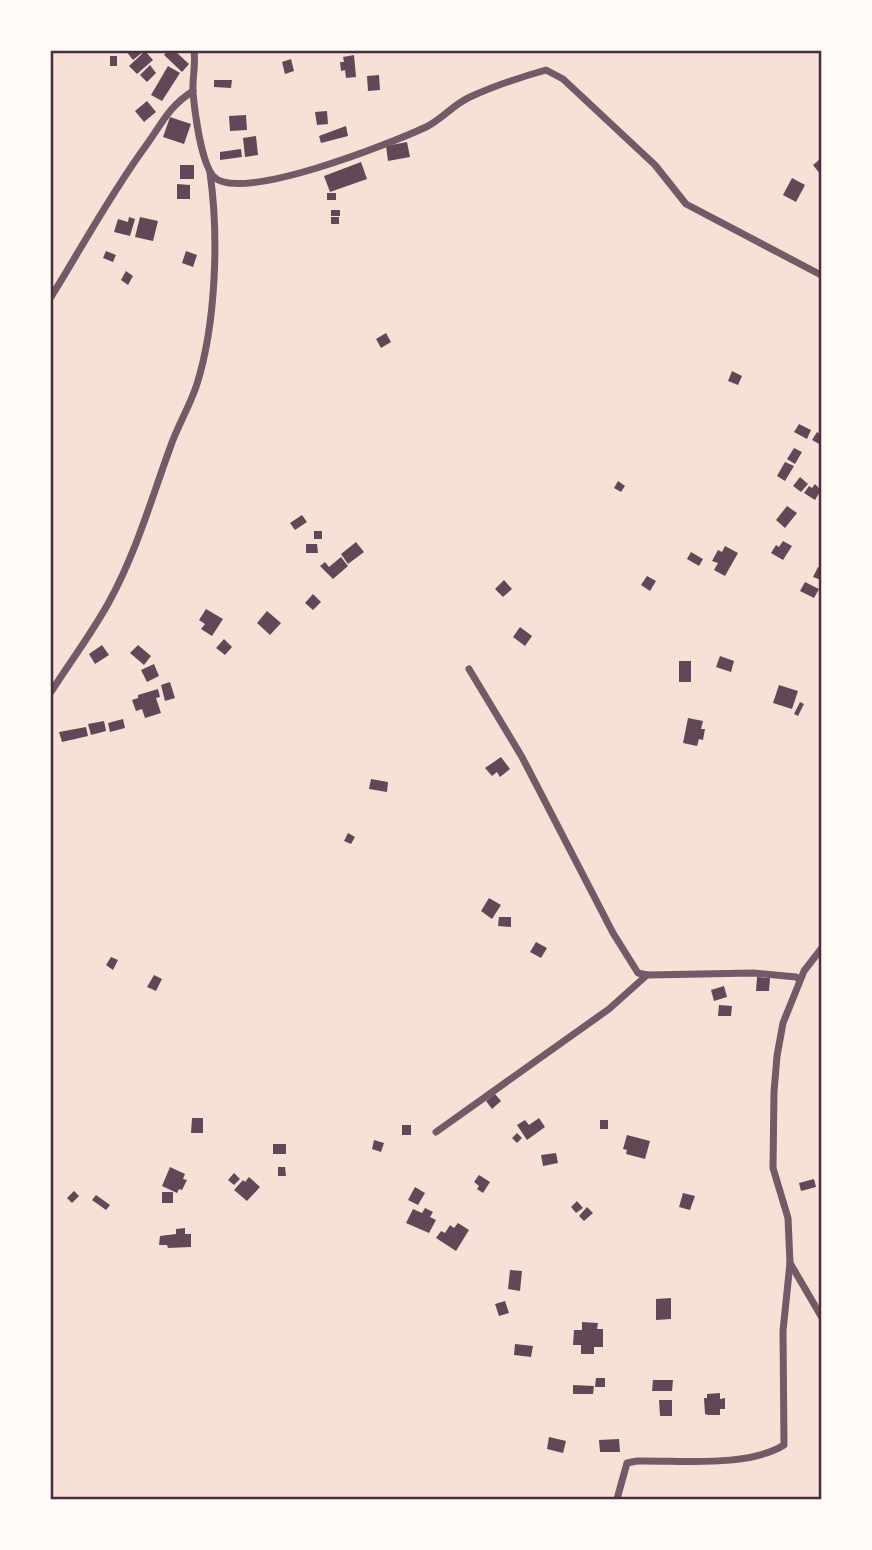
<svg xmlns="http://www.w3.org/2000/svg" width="872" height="1550" font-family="'Space Grotesk',sans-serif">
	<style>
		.building { fill: #644757 }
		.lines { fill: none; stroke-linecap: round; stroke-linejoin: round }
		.minor { stroke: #755966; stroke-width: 7 }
		.neatline { fill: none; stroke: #4a2c40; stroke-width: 2.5 }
	</style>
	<rect width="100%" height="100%" fill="#f7e1d7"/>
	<!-- building -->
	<g class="building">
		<path d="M 126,51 L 144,51 L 133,60 Z"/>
		<path d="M 145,51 L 153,60 L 137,74 L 129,66 Z"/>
		<path d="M 167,51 L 175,51 L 189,64 L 182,72 L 164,55 Z"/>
		<path d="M 354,55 L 356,77 L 346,78 L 345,70 L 341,71 L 340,62 L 344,62 L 343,57 Z"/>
		<rect x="110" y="56" width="7" height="10"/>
		<path d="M 291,59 L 294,71 L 285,74 L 282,62 Z"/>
		<path d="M 150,65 L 156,73 L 147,82 L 140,75 Z"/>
		<path d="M 168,66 L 180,73 L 162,101 L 151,95 Z"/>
		<path d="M 379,75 L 380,90 L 368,91 L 367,76 Z"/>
		<path d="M 214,80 L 232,80 L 231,88 L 214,87 Z"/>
		<path d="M 147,101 L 156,112 L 144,122 L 135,111 Z"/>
		<path d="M 327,111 L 328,124 L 317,125 L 315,112 Z"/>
		<path d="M 246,115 L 247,130 L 230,131 L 229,116 Z"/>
		<path d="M 170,117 L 191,124 L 184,144 L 163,137 Z"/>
		<path d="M 346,126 L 348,136 L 321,143 L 319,136 Z"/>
		<path d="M 256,136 L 258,155 L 245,157 L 243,138 Z"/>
		<path d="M 407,142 L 410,157 L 388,161 L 386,146 Z"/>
		<path d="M 241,149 L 242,157 L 220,160 L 220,152 Z"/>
		<path d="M 819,160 L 821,164 L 821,175 L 813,165 Z"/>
		<path d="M 361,162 L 367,179 L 330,192 L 324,176 Z"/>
		<rect x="180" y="165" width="14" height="14"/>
		<path d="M 792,178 L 805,185 L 796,202 L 783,195 Z"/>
		<path d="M 177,184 L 190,185 L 190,199 L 177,199 Z"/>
		<rect x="327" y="193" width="9" height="7"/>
		<rect x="331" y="210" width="9" height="6"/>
		<path d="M 129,217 L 135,219 L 130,236 L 114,232 L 118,219 L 128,222 Z"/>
		<path d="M 140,217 L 158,221 L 153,241 L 135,237 Z"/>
		<rect x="331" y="217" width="8" height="7"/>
		<path d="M 106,251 L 116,255 L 113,262 L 103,258 Z"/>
		<path d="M 186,251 L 197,255 L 193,267 L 182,263 Z"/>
		<path d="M 126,271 L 133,276 L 128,285 L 121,280 Z"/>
		<path d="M 386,333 L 391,342 L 381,348 L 376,339 Z"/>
		<path d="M 732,371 L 742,376 L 738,385 L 728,381 Z"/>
		<path d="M 799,424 L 811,430 L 807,439 L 794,432 Z"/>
		<path d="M 817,432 L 821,435 L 821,445 L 812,440 Z"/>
		<path d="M 794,448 L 802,452 L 795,464 L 787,459 Z"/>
		<path d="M 785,462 L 794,466 L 785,481 L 777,476 Z"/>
		<path d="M 800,477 L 808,484 L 801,492 L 793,486 Z"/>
		<path d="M 618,481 L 625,486 L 621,492 L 614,488 Z"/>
		<path d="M 815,484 L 821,490 L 815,500 L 804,493 L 809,486 L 812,488 Z"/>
		<path d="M 787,506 L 797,513 L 785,528 L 776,520 Z"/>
		<path d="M 302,515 L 307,522 L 295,530 L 290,523 Z"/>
		<rect x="314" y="531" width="8" height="8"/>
		<path d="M 783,541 L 792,546 L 783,560 L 771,553 L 776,545 L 779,547 Z"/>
		<path d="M 356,542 L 364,552 L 348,564 L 341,554 Z"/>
		<path d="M 306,544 L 317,544 L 318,553 L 306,553 Z"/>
		<path d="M 725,546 L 738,553 L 725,576 L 714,570 L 718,563 L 712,561 L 718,550 L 722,552 Z"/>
		<path d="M 691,552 L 703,559 L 699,566 L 687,559 Z"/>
		<path d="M 341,557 L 348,566 L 333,579 L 320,566 L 325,562 L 329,567 Z"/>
		<path d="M 818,567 L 821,568 L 821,580 L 813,577 Z"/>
		<path d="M 647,576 L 656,581 L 650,591 L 641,585 Z"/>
		<path d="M 504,580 L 512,589 L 503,597 L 495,589 Z"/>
		<path d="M 805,582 L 819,589 L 814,598 L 800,591 Z"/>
		<path d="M 313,594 L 321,602 L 313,610 L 305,603 Z"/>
		<path d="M 206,609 L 223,619 L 212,636 L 201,629 L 205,624 L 199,620 Z"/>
		<path d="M 267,611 L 281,623 L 270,635 L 257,623 Z"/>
		<path d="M 520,627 L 532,636 L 525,646 L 513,637 Z"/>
		<path d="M 224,639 L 232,647 L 225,655 L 216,648 Z"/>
		<path d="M 102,645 L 109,655 L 95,664 L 89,654 Z"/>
		<path d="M 138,645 L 151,656 L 144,665 L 130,653 Z"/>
		<path d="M 720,656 L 734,661 L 731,672 L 716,667 Z"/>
		<rect x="679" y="661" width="12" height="21"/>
		<path d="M 154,664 L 159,676 L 147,682 L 141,670 Z"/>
		<path d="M 170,682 L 175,698 L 165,701 L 161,685 Z"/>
		<path d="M 779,685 L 798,691 L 792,709 L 773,703 Z"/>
		<path d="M 158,689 L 160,697 L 156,698 L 161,713 L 145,718 L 142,709 L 136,711 L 132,700 L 138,698 L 138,695 Z"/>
		<path d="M 800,702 L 804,704 L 798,716 L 794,714 Z"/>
		<path d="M 688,718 L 703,721 L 701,729 L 705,729 L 703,740 L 699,739 L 697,746 L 683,743 Z"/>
		<path d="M 123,719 L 125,728 L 110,732 L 108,723 Z"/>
		<path d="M 104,721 L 106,731 L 91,735 L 88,724 Z"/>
		<path d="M 86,727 L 88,736 L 62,742 L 59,732 Z"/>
		<path d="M 501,757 L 510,769 L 500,777 L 497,772 L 492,776 L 485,768 Z"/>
		<path d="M 371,779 L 388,782 L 387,792 L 369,789 Z"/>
		<path d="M 348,833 L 355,837 L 351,844 L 344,841 Z"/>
		<path d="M 489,898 L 501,905 L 492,919 L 481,911 Z"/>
		<path d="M 499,917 L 511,917 L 511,927 L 498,926 Z"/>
		<path d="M 536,942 L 547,948 L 541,958 L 530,952 Z"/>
		<path d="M 111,957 L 118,960 L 113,970 L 106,965 Z"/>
		<path d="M 154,975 L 162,979 L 156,991 L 147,987 Z"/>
		<path d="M 757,977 L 770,978 L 769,991 L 756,991 Z"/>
		<path d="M 724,986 L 727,997 L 714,1001 L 711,990 Z"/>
		<path d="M 719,1005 L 732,1006 L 731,1016 L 718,1016 Z"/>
		<path d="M 495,1094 L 501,1101 L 492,1109 L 486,1101 Z"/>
		<path d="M 192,1118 L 203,1118 L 203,1133 L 191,1133 Z"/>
		<path d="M 539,1118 L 545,1127 L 527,1140 L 517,1125 L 525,1120 L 529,1125 Z"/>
		<rect x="600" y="1120" width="8" height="9"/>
		<rect x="402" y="1125" width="9" height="10"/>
		<path d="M 517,1133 L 522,1138 L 517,1143 L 512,1138 Z"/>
		<path d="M 627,1135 L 650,1141 L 645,1159 L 626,1154 L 627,1150 L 623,1149 Z"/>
		<path d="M 374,1140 L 384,1143 L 381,1152 L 372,1149 Z"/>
		<rect x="273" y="1144" width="13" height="10"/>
		<path d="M 556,1153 L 558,1163 L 543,1166 L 541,1155 Z"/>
		<path d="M 170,1167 L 185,1174 L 183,1179 L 187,1180 L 182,1190 L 179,1189 L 177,1193 L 162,1186 Z"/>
		<path d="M 278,1167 L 285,1167 L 286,1176 L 278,1176 Z"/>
		<path d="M 234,1173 L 240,1179 L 234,1185 L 228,1180 Z"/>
		<path d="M 479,1175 L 490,1182 L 483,1193 L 477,1189 L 479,1186 L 474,1182 Z"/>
		<path d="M 249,1177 L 260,1187 L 247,1201 L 234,1190 L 243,1180 L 245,1182 Z"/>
		<path d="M 814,1179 L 816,1187 L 801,1191 L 799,1183 Z"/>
		<path d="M 415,1187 L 425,1193 L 418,1205 L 408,1200 Z"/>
		<path d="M 74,1191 L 79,1196 L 72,1203 L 67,1198 Z"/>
		<rect x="162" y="1192" width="11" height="11"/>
		<path d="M 683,1193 L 695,1196 L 690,1210 L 679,1207 Z"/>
		<path d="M 96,1195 L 110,1205 L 106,1210 L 92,1200 Z"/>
		<path d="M 577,1201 L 583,1208 L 576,1213 L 571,1207 Z"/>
		<path d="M 587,1207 L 593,1213 L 584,1221 L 579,1216 Z"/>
		<path d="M 425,1208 L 433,1212 L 430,1217 L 436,1220 L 429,1233 L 406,1223 L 413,1209 L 422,1213 Z"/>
		<path d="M 458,1223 L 469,1230 L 456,1251 L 436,1238 L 441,1231 L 445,1233 L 450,1225 L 454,1228 Z"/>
		<path d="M 185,1228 L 185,1234 L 191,1234 L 191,1247 L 168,1248 L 167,1245 L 159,1245 L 160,1236 L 176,1234 L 176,1229 Z"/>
		<path d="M 510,1270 L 522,1271 L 520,1291 L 508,1289 Z"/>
		<path d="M 671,1298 L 671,1319 L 656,1320 L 656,1299 Z"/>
		<path d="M 505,1301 L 509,1313 L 499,1316 L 495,1304 Z"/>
		<path d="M 582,1322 L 598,1323 L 597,1329 L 603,1329 L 603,1347 L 594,1347 L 594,1354 L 581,1354 L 581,1345 L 573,1345 L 574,1330 L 582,1330 Z"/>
		<path d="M 515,1344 L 533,1346 L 531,1357 L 514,1355 Z"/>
		<path d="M 596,1378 L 605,1378 L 605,1387 L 595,1387 Z"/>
		<path d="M 653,1380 L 673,1380 L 672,1391 L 652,1391 Z"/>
		<path d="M 573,1385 L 594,1386 L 593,1394 L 573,1394 Z"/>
		<path d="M 720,1393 L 720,1399 L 725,1398 L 725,1409 L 720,1409 L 720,1415 L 708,1415 L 705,1414 L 704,1398 L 707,1398 L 707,1394 Z"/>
		<path d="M 659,1400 L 672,1400 L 672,1416 L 660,1416 Z"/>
		<path d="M 549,1437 L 566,1441 L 563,1453 L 547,1449 Z"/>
		<path d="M 619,1439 L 620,1452 L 600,1452 L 599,1440 Z"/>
	</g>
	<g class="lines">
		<!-- minor -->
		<g class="minor">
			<path d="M 194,51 C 196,65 192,79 193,93 C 195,113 201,161 213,176 C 238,205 394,142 426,127 C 442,119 454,104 470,97 C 494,86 521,77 546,70 L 563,79 L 655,165 L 686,204 L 821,275"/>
			<path d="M 51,297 C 82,247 110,195 145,147 C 162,124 168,107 193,91"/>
			<path d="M 469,669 L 522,757 L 613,933 L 638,973 L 647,975 L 754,973 L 796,977 L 800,980"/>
			<path d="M 51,692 C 70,662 92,633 109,602 C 136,553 151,500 170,448 C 177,427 190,406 197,384 C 216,323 219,236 210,173"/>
			<path d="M 436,1132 L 609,1009 L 647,975"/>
			<path d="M 790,1263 L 821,1316"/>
			<path d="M 617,1499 L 627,1463 L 637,1461 C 681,1460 747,1468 784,1445 L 783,1331 L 790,1263 L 788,1218 L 773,1168 L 774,1092 L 777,1056 L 783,1023 L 804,971 L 821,949"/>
		</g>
	</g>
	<!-- border -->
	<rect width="872" height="1550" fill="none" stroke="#fffaf5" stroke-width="105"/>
	<rect x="52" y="52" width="768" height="1446" class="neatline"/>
</svg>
